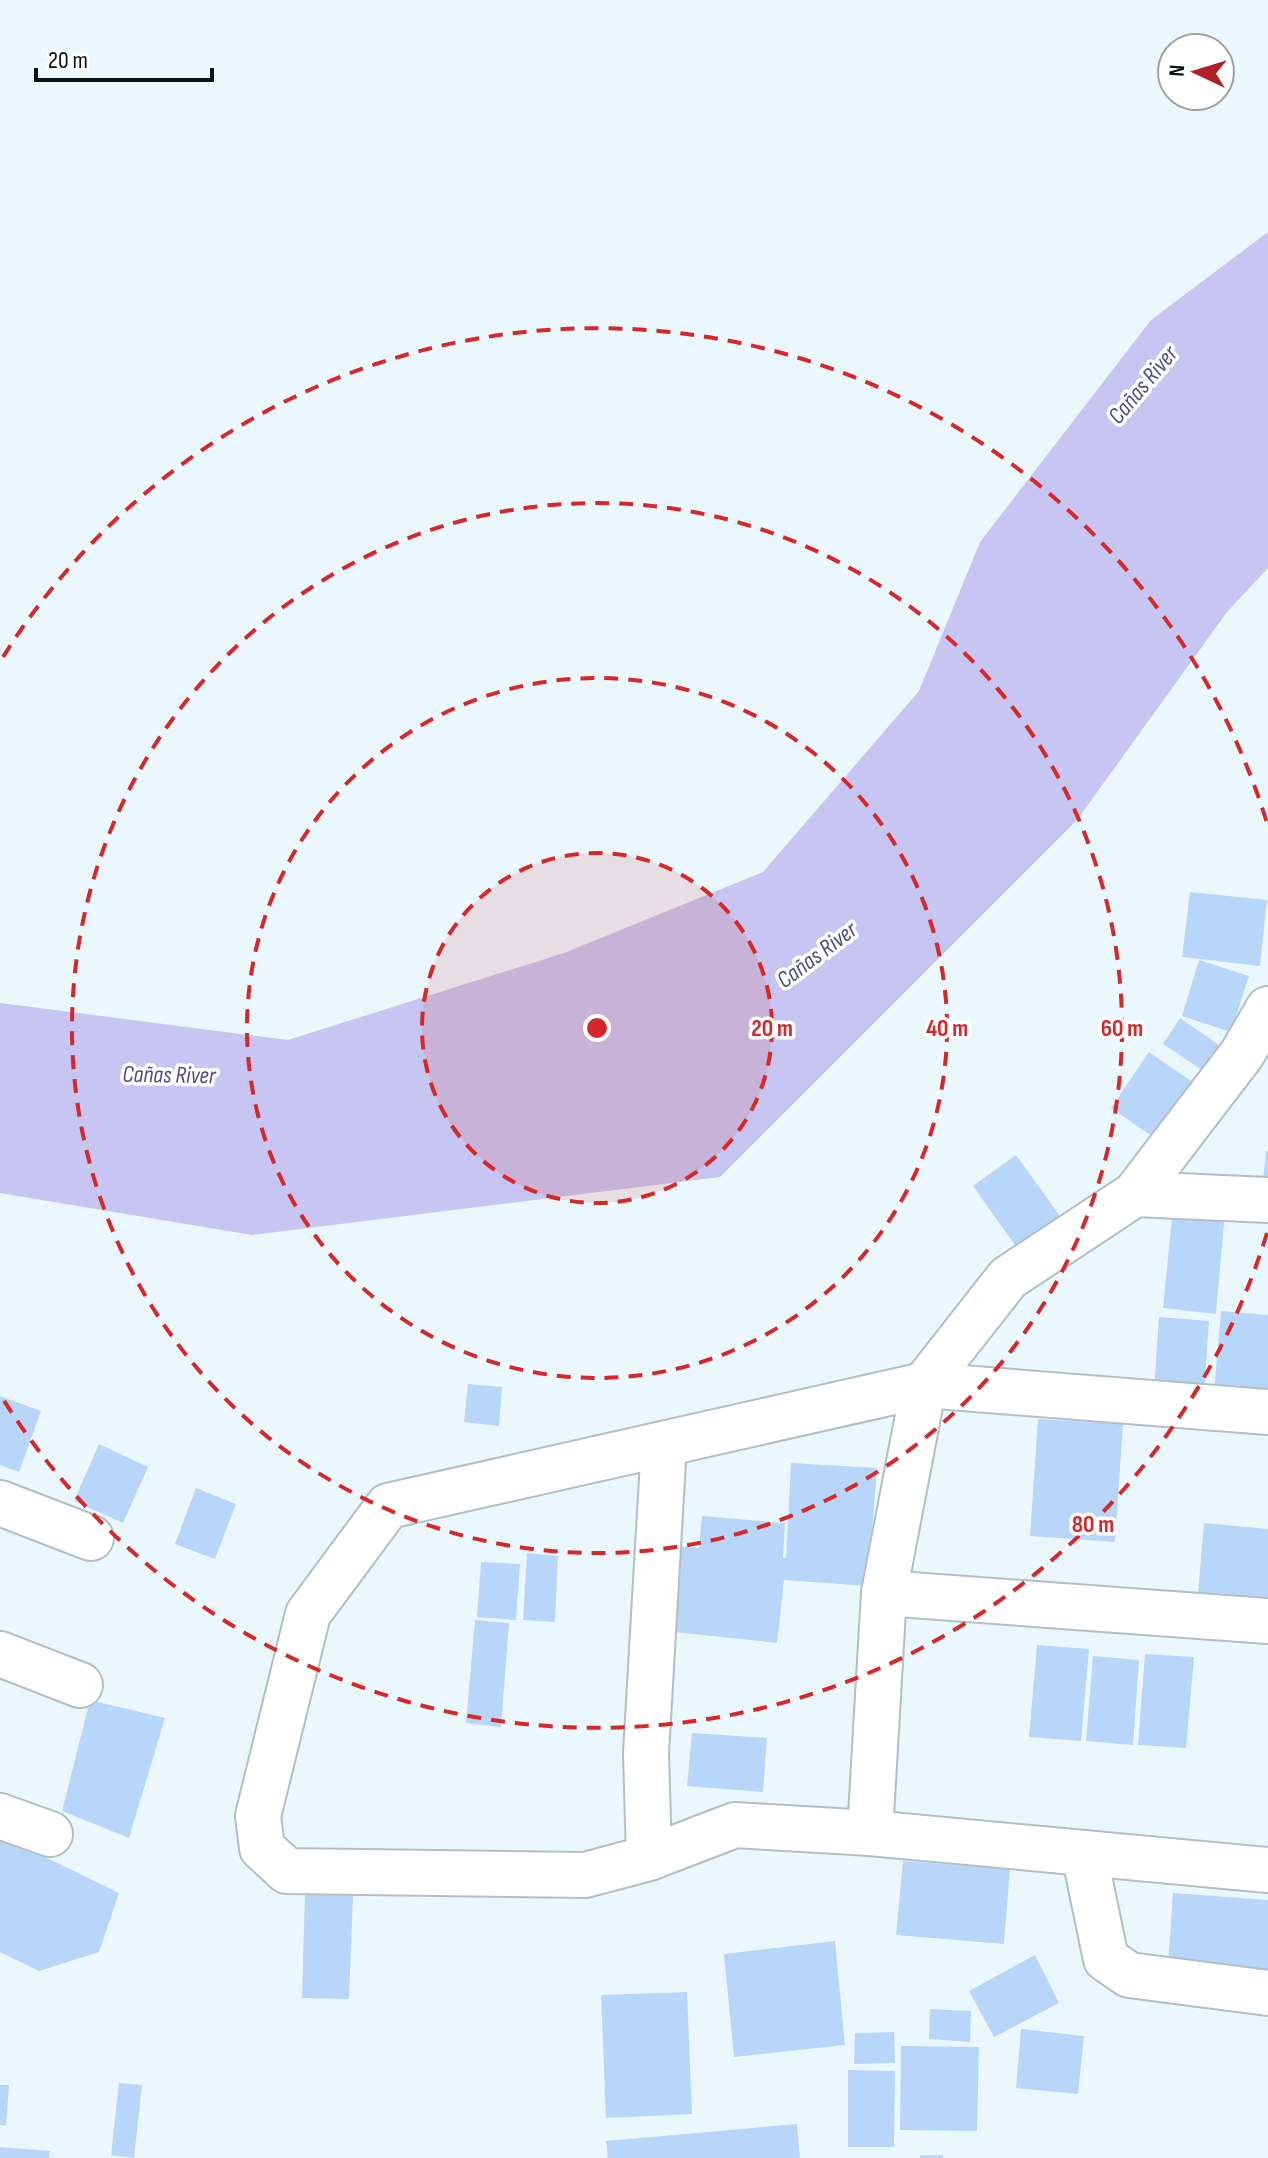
<svg xmlns="http://www.w3.org/2000/svg" width="1268" height="2158" font-family="'Sofia Sans Condensed',sans-serif">
	<style>
		.water { fill: #c7c5f1 }
		.building { fill: #b8d6fa }
		.lines { fill: none; stroke-linecap: round; stroke-linejoin: round }
		.minor-casing { stroke: #b2bfc4; stroke-width: 48 }
		.minor { stroke: #fff; stroke-width: 44 }
		.ring { fill: none; stroke: #d62828; stroke-width: 4; stroke-dasharray: 14 10 }
		.labels { text-anchor: middle; dominant-baseline: central; stroke-width: 7; stroke-linejoin: round; paint-order: stroke }
		.water-label { font-size: 24px; font-style: italic; fill: #534d85; stroke: #fff }
		.centre { fill: #d62828; stroke: #fff; stroke-width: 4 }
		.ring-label { font-size: 24px; text-anchor: middle; font-weight: bold; fill: #d62828; stroke: #fff; stroke-width: 7; stroke-linejoin: round; paint-order: stroke }
	</style>
	<rect width="100%" height="100%" fill="#eaf8fd"/>
	<!-- water -->
	<path class="water" d="M 1268,232 L 1268,568 L 1227,612 L 1077,820 L 720,1177 L 252,1235 L 0,1193 L 0,1003 L 288,1040 L 564,953 L 763,872 L 919,691 L 980,542 L 1151,320 Z"/>
	<!-- building -->
	<g class="building">
		<path d="M 1190,892 L 1267,900 L 1260,966 L 1182,957 Z"/>
		<path d="M 1199,960 L 1249,976 L 1231,1032 L 1182,1016 Z"/>
		<path d="M 1180,1018 L 1219,1045 L 1202,1070 L 1163,1044 Z"/>
		<path d="M 1149,1052 L 1194,1083 L 1156,1139 L 1111,1108 Z"/>
		<path d="M 1266,1151 L 1268,1151 L 1268,1181 L 1263,1181 Z"/>
		<path d="M 1016,1155 L 1060,1216 L 1017,1248 L 973,1186 Z"/>
		<path d="M 1173,1207 L 1225,1212 L 1216,1314 L 1163,1308 Z"/>
		<path d="M 1221,1311 L 1268,1315 L 1268,1397 L 1214,1392 Z"/>
		<path d="M 1159,1317 L 1209,1321 L 1204,1394 L 1154,1390 Z"/>
		<path d="M 468,1384 L 502,1387 L 499,1426 L 464,1422 Z"/>
		<path d="M 0,1396 L 41,1411 L 19,1472 L 0,1465 Z"/>
		<path d="M 1038,1419 L 1123,1424 L 1115,1542 L 1030,1536 Z"/>
		<path d="M 99,1444 L 148,1467 L 123,1523 L 74,1501 Z"/>
		<path d="M 791,1463 L 877,1468 L 868,1586 L 784,1580 L 777,1643 L 656,1630 L 665,1545 L 699,1548 L 702,1516 L 785,1523 L 783,1558 L 786,1558 Z"/>
		<path d="M 196,1488 L 236,1504 L 215,1559 L 175,1544 Z"/>
		<path d="M 1204,1523 L 1268,1529 L 1268,1612 L 1197,1606 Z"/>
		<path d="M 527,1553 L 558,1556 L 555,1622 L 523,1620 Z"/>
		<path d="M 481,1562 L 520,1564 L 516,1620 L 477,1617 Z"/>
		<path d="M 475,1620 L 509,1623 L 501,1727 L 466,1723 Z"/>
		<path d="M 1037,1645 L 1089,1649 L 1081,1741 L 1029,1737 Z"/>
		<path d="M 1145,1654 L 1194,1657 L 1186,1748 L 1138,1745 Z"/>
		<path d="M 1093,1656 L 1139,1660 L 1133,1745 L 1086,1741 Z"/>
		<path d="M 90,1700 L 165,1718 L 129,1838 L 62,1811 Z"/>
		<path d="M 692,1733 L 767,1738 L 763,1792 L 687,1786 Z"/>
		<path d="M 0,1835 L 119,1893 L 99,1952 L 39,1971 L 0,1952 Z"/>
		<path d="M 903,1861 L 1010,1869 L 1004,1944 L 896,1935 Z"/>
		<path d="M 1173,1893 L 1268,1900 L 1268,1987 L 1167,1980 Z"/>
		<path d="M 305,1894 L 353,1896 L 349,1999 L 302,1998 Z"/>
		<path d="M 835,1941 L 845,2045 L 734,2057 L 724,1954 Z"/>
		<path d="M 1035,1955 L 1059,2003 L 994,2037 L 969,1991 Z"/>
		<path d="M 687,1992 L 692,2114 L 606,2118 L 601,1995 Z"/>
		<path d="M 930,2009 L 971,2011 L 970,2042 L 929,2039 Z"/>
		<path d="M 1021,2029 L 1084,2036 L 1078,2094 L 1016,2088 Z"/>
		<path d="M 894,2032 L 895,2063 L 854,2064 L 855,2033 Z"/>
		<path d="M 901,2046 L 979,2047 L 977,2131 L 900,2130 Z"/>
		<path d="M 848,2070 L 895,2071 L 894,2147 L 848,2147 Z"/>
		<path d="M 119,2083 L 142,2085 L 134,2158 L 111,2155 Z"/>
		<path d="M 0,2085 L 9,2085 L 6,2126 L 0,2125 Z"/>
		<path d="M 797,2124 L 800,2158 L 608,2158 L 606,2141 Z"/>
		<path d="M 0,2147 L 50,2151 L 49,2158 L 0,2158 Z"/>
		<rect x="920" y="2155" width="23" height="3"/>
	</g>
	<g class="lines">
		<defs>
			<g id="minor">
				<path d="M 1135,1194 L 1268,1200"/>
				<path d="M 1268,1412 L 924,1385 L 388,1506 L 308,1614 L 258,1816 L 262,1848 L 287,1871 L 585,1875 L 649,1858 L 735,1825 L 870,1833 L 1268,1870"/>
				<path d="M 0,1503 L 91,1538"/>
				<path d="M 884,1593 L 1268,1621"/>
				<path d="M 0,1654 L 80,1685"/>
				<path d="M 0,1816 L 50,1834"/>
				<path d="M 870,1833 L 884,1593 L 924,1385 L 1008,1278 L 1135,1194 L 1242,1054 L 1268,1009"/>
				<path d="M 1084,1853 L 1106,1959 L 1129,1975 L 1268,1993"/>
				<path d="M 649,1858 L 646,1753 L 664,1444"/>
			</g>
		</defs>
		<!-- minor casing -->
		<use href="#minor" class="minor-casing"/>
		<!-- minor -->
		<use href="#minor" class="minor"/>
	</g>
	<!-- distance rings -->
	<circle cx="597" cy="1028" r="175" fill="#d62828" fill-opacity=".12"/>
	<g class="ring">
		<circle cx="597" cy="1028" r="175"/>
		<circle cx="597" cy="1028" r="350"/>
		<circle cx="597" cy="1028" r="525"/>
		<path d="M1267 1233A701 701 0 0 1 3 1399M3 657A701 701 0 0 1 1267 823"/>
	</g>
	<g class="labels">
		<!-- water labels -->
		<g class="water-label">
			<text transform="translate(1143 385) rotate(-50)">Cañas River</text>
			<text transform="translate(817 955) rotate(-37)">Cañas River</text>
			<text transform="translate(169 1075) rotate(1)">Cañas River</text>
		</g>
	</g>
	<circle cx="597" cy="1028" r="12" class="centre"/>
	<g class="ring-label">
		<text x="772" y="1036">20 m</text>
		<text x="947" y="1036">40 m</text>
		<text x="1122" y="1036">60 m</text>
		<text x="1093" y="1532">80 m</text>
	</g>
	<!-- north arrow -->
	<g transform="translate(1196 72) rotate(274)"><circle r="38" fill="#ffffff" stroke="#9ea0a1" stroke-width="2"/>
	<path d="M0-6L14 30L0 20L-14 30Z" fill="#b22027"/>
	<text y="-12" font-size="22" font-weight="bold" text-anchor="middle" fill="#0c1113">N</text>
	</g>
	<!-- scale -->
	<path d="M36 68v12h176v-12" fill="none" stroke="#0c1113" stroke-width="4"/>
	<text x="48" y="68" font-size="24" fill="#0c1113" stroke="#ffffff" stroke-width="6" paint-order="stroke">20 m</text>
</svg>
